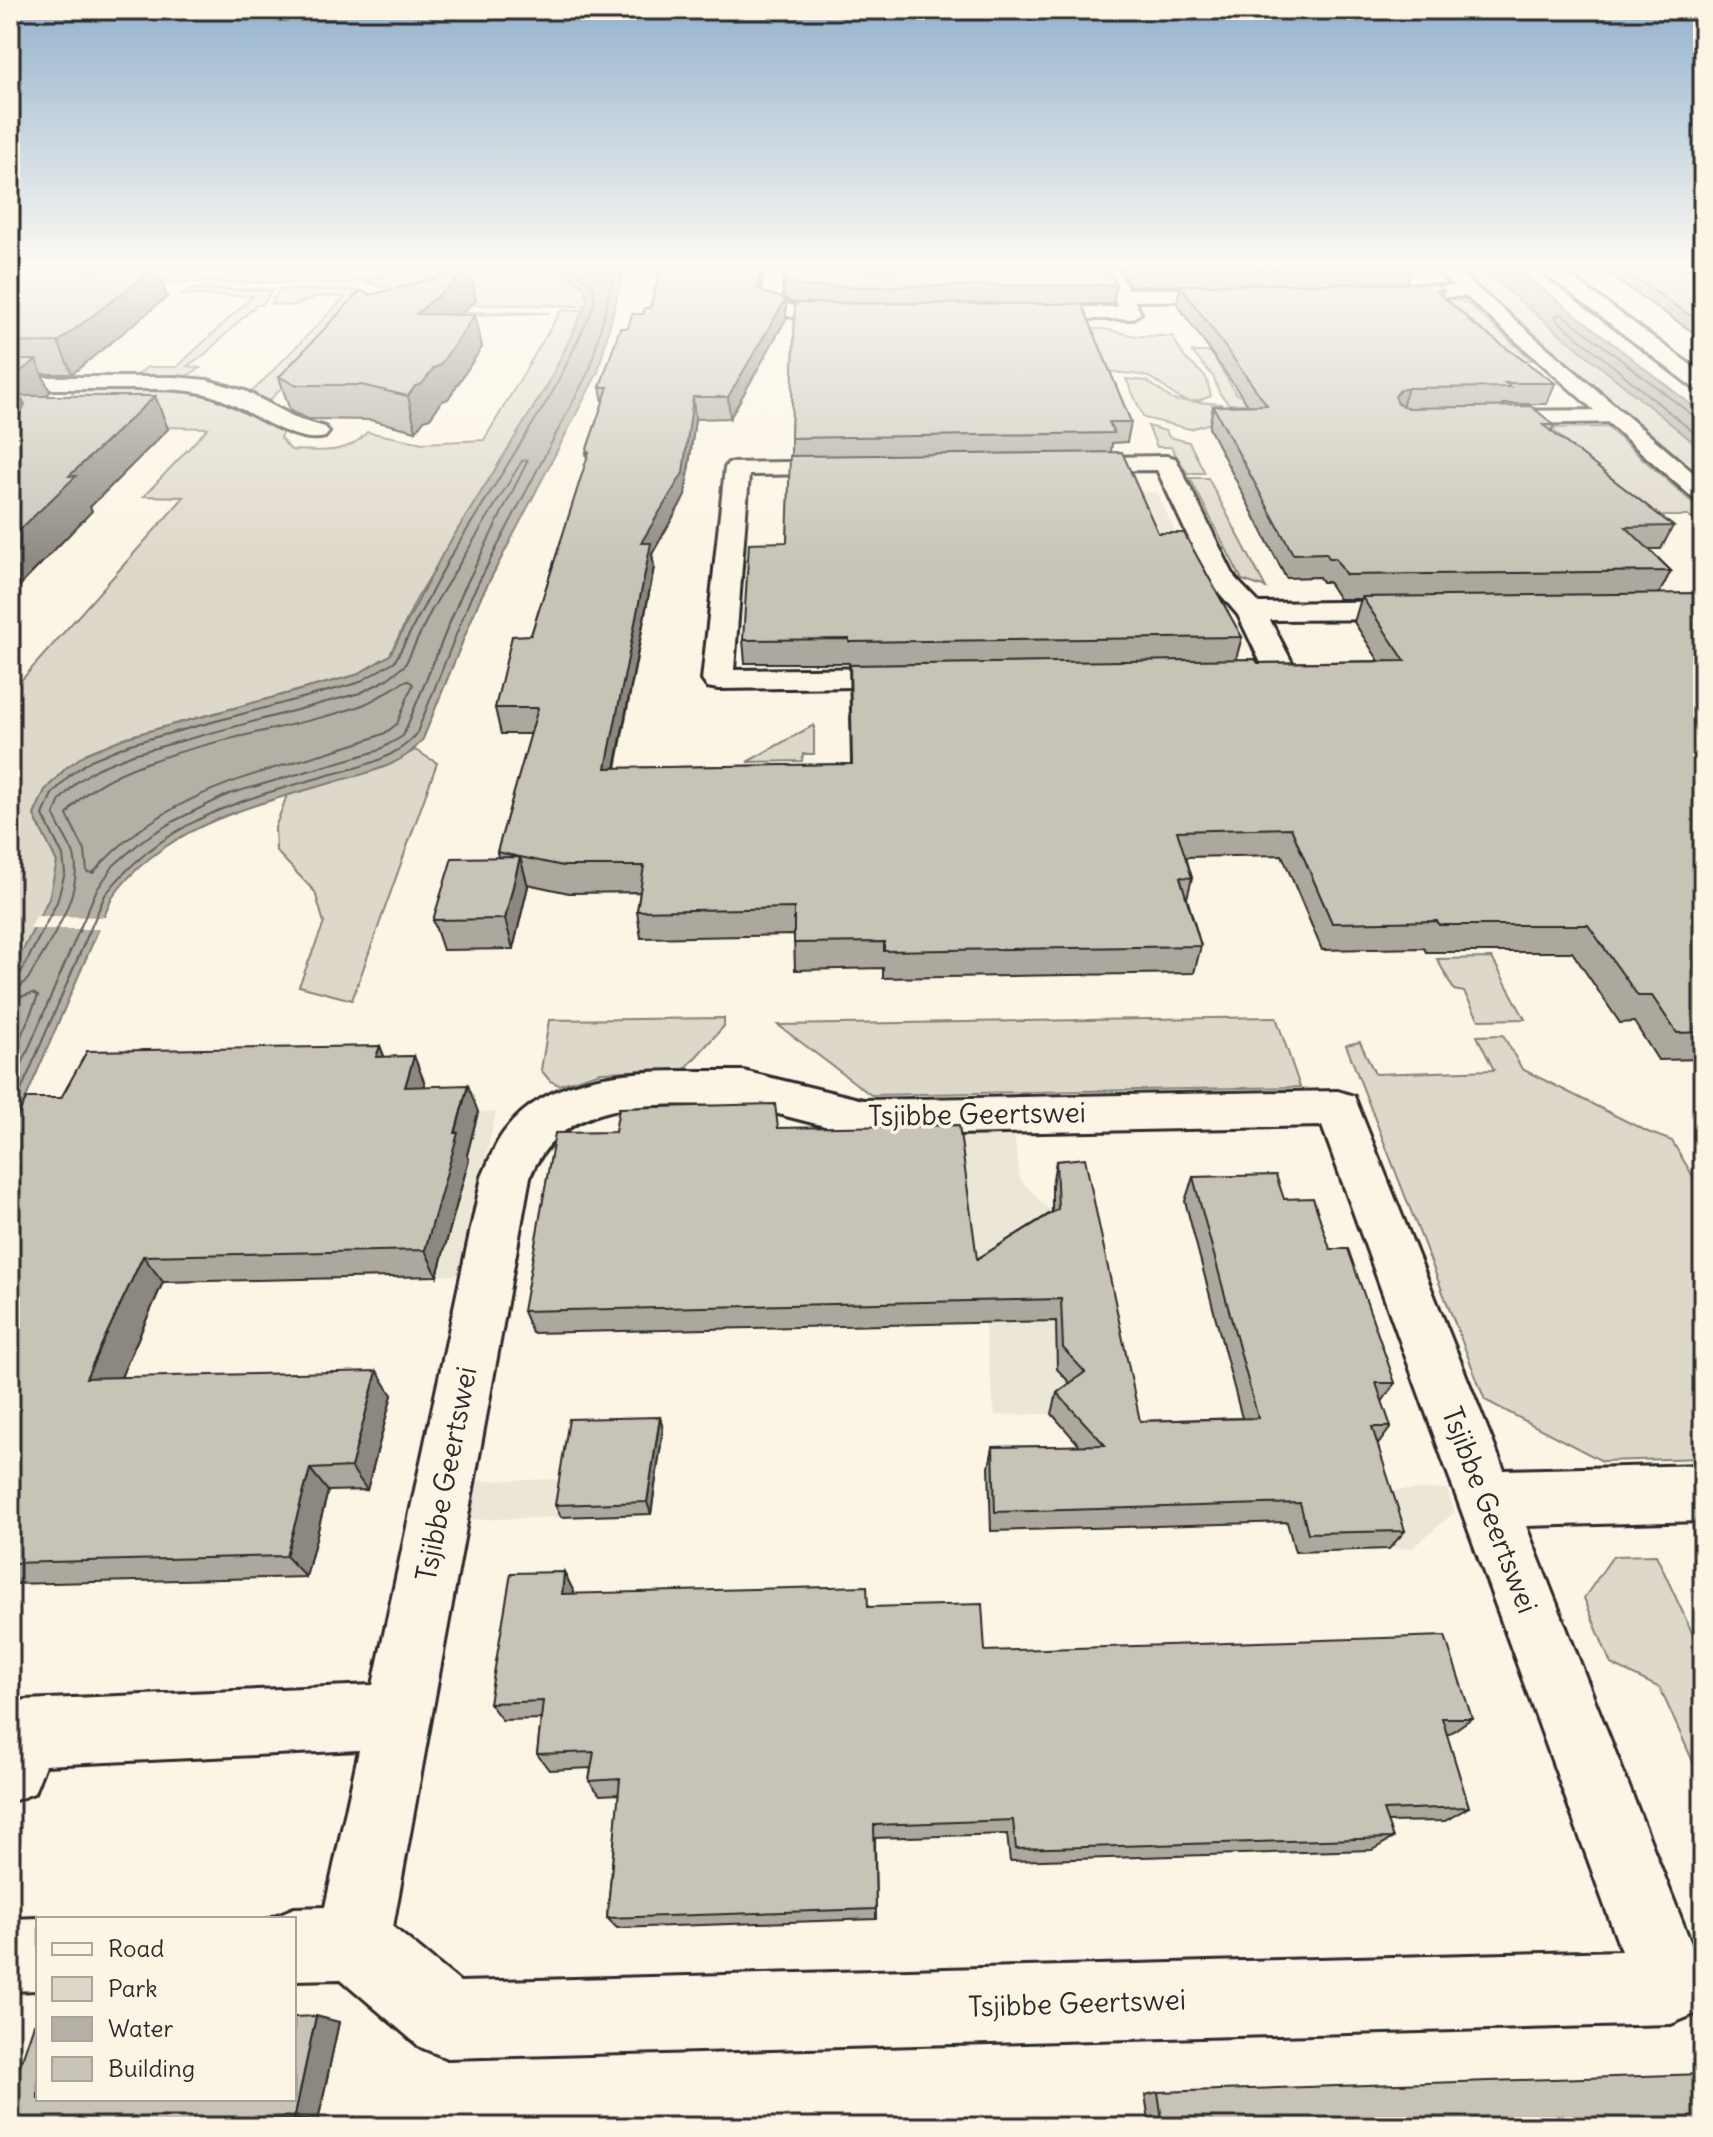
<svg xmlns="http://www.w3.org/2000/svg" width="1713" height="2137" font-family="Delius,sans-serif">
	<style>
		.built { fill: #ece6d7 }
		.green { fill: #ded8ca; stroke: #84827a; stroke-width: 2 }
		.water { fill: #b4b0a5; stroke: #7d7b74; stroke-width: 2 }
		.pier { fill: #fcf5e5 }
		.lines { fill: none; stroke-linecap: round; stroke-linejoin: round }
		.shore { stroke: #62605c; stroke-width: 2 }
		.minor-casing { stroke: #2b2b2b; stroke-width: 6 }
		.tertiary-casing { stroke: #2b2b2b; stroke-width: 6 }
		.minor { fill: #fcf5e5; fill-rule: evenodd }
		.tertiary { fill: #fcf5e5; fill-rule: evenodd }
		.wall { fill: #aca89d; stroke: #2b2b2b; stroke-width: 2; fill-rule: evenodd }
		.shaded-wall { fill: #8c8880; stroke: #2b2b2b; stroke-width: 2 }
		.building { fill: #c8c3b7; stroke: #2b2b2b; stroke-width: 2 }
		.labels { text-anchor: middle; dominant-baseline: central; stroke-width: 7; stroke-linejoin: round; paint-order: stroke }
		.near-street-label { font-size: 28px; fill: #2b2b2b; stroke: #fcf5e5 }
	</style>
	<rect width="100%" height="100%" fill="#fcf5e5"/>
	<filter id="ink" filterUnits="userSpaceOnUse"><feTurbulence type="fractalNoise" baseFrequency=".0125" numOctaves="2"/><feDisplacementMap in="SourceGraphic" scale="16" xChannelSelector="R" yChannelSelector="G"/><feConvolveMatrix kernelMatrix="1 2 1 2 8 2 1 2 1" color-interpolation-filters="sRGB"/></filter>
	<g filter="url(#ink)">
		<!-- built -->
		<g class="built">
			<path d="M 1092,492 L 1157,492 L 1186,555 Z"/>
			<path d="M 496,1112 L 460,1275 L 370,1277 L 417,1113 Z"/>
			<path d="M 1014,1132 L 1020,1179 L 1047,1208 L 1088,1207 L 1105,1472 L 1052,1414 L 995,1415 L 962,1134 Z"/>
			<path d="M 656,1477 L 652,1514 L 464,1520 L 472,1481 Z"/>
			<path d="M 1447,1489 L 1455,1512 L 1412,1548 L 1297,1552 L 1281,1493 Z"/>
		</g>
		<!-- green -->
		<g class="green">
			<path d="M 181,269 L 554,269 L 584,285 L 588,301 L 586,306 L 443,304 L 366,282 L 389,275 L 385,273 L 349,283 L 164,282 Z"/>
			<path d="M 1458,269 L 1481,269 L 1703,450 L 1703,478 Z"/>
			<path d="M 190,289 L 272,290 L 263,305 L 256,305 L 203,356 L 187,366 L 200,368 L 183,378 L 141,377 L 139,374 L 147,367 L 177,367 L 253,296 L 182,295 Z"/>
			<path d="M 279,290 L 353,290 L 437,312 L 549,313 L 348,318 L 266,404 L 249,395 L 345,297 L 318,296 L 292,306 L 271,304 Z"/>
			<path d="M 1445,297 L 1467,303 L 1532,360 L 1515,360 Z"/>
			<path d="M 564,310 L 584,310 L 548,384 L 416,600 L 390,655 L 356,675 L 127,737 L 87,754 L 66,768 L 45,790 L 34,815 C 40,830 50,845 56,860 C 65,885 22,952 10,976 L 10,687 L 18,684 L 184,497 L 144,496 L 208,428 L 10,424 L 10,396 L 68,397 L 79,388 L 169,388 L 214,395 L 284,429 L 280,438 L 291,450 C 317,451 349,455 367,432 L 423,443 L 484,440 L 560,312 Z"/>
			<path d="M 1087,329 L 1104,329 L 1136,336 L 1172,336 L 1185,358 L 1206,377 L 1211,396 C 1175,413 1167,381 1145,376 C 1132,373 1119,374 1106,370 Z"/>
			<path d="M 1192,352 L 1211,352 L 1236,394 L 1242,396 L 1247,404 L 1229,404 L 1220,394 L 1213,376 Z"/>
			<path d="M 1126,379 L 1147,381 L 1173,400 L 1221,404 L 1229,418 L 1190,429 L 1144,418 Z"/>
			<path d="M 1148,426 L 1166,431 L 1169,437 L 1189,442 L 1205,473 L 1187,473 L 1171,447 L 1157,447 Z"/>
			<path d="M 1607,427 L 1703,512 L 1703,529 L 1688,516 L 1644,516 L 1551,428 Z"/>
			<path d="M 1208,478 L 1266,588 L 1242,580 L 1190,478 Z"/>
			<path d="M 814,725 L 814,754 L 803,754 L 802,761 L 747,762 Z"/>
			<path d="M 415,750 L 437,763 L 352,1000 L 299,986 L 324,923 L 315,892 L 276,851 L 275,828 L 287,795 L 383,767 Z"/>
			<path d="M 1492,958 L 1525,1019 L 1479,1020 L 1464,992 L 1454,990 L 1437,959 Z"/>
			<path d="M 1276,1017 L 1300,1087 L 871,1095 L 778,1025 Z"/>
			<path d="M 724,1018 L 724,1026 L 685,1069 L 601,1072 L 559,1085 L 550,1081 L 541,1070 L 549,1020 Z"/>
			<path d="M 1503,1035 L 1522,1069 L 1648,1132 L 1672,1141 L 1703,1193 L 1703,1458 L 1602,1461 L 1485,1400 L 1346,1045 L 1360,1042 L 1375,1074 L 1494,1070 L 1477,1036 Z"/>
			<path d="M 1656,1555 L 1703,1656 L 1703,1784 L 1660,1688 L 1611,1664 L 1584,1598 L 1613,1556 Z"/>
		</g>
		<!-- water -->
		<g class="water">
			<path d="M 554,269 L 624,269 L 598,372 L 479,601 L 423,739 C 402,768 364,773 331,783 C 253,805 161,827 112,898 L 10,1135 L 10,976 L 49,898 L 57,862 L 34,815 L 45,790 L 66,768 L 87,753 L 127,737 L 356,675 L 390,655 L 442,555 L 548,384 L 588,301 L 584,285 Z"/>
			<path d="M 1481,269 L 1517,269 L 1703,414 L 1703,450 Z"/>
		</g>
		<!-- pier -->
		<path class="pier" d="M 36,916 L 108,917 L 103,929 L 30,929 Z"/>
		<g class="lines">
			<!-- shore -->
			<g class="shore">
				<path d="M 1703,419 L 1695,417 L 1562,314 L 1556,315 L 1557,320 L 1703,440"/>
				<path d="M 407,680 L 413,684 L 397,724 L 385,733 C 360,744 334,750 308,758 C 225,782 151,806 93,873 L 87,872 L 85,851 L 67,815 C 104,749 293,733 365,704 C 379,698 393,688 407,680 Z"/>
				<path d="M 10,978 L 21,973 L 57,902 L 65,873 L 63,856 L 43,815 L 52,794 L 71,774 L 91,760 L 130,744 L 358,683 L 395,661 L 449,559 L 555,388 L 591,313 L 595,299 L 593,287 L 573,269"/>
				<path d="M 10,988 L 21,986 L 28,979 C 46,948 85,893 74,855 C 69,841 59,829 54,815 L 60,800 L 77,782 L 96,769 L 133,754 L 360,693 L 386,680 L 405,665 L 432,609 L 522,461 L 528,460 L 462,593 L 403,736 L 377,751 L 229,794 L 174,821 L 143,840 L 114,865 L 96,891 L 10,1092"/>
				<path d="M 10,1000 L 33,993 L 38,996 L 10,1062"/>
				<path d="M 10,1116 L 105,895 C 162,822 236,801 322,777 C 356,767 391,762 416,735 L 471,597 L 590,369 L 616,269"/>
			</g>
			<defs>
				<g id="minor">
					<path d="M 758,269 L 777,269 L 782,275 L 781,302 L 804,309 L 853,309 L 863,315 C 846,333 785,316 764,309 L 761,305 L 764,276 Z"/>
					<path d="M 1099,269 L 1117,269 L 1128,289 L 1239,288 L 1248,294 L 1239,300 L 1134,301 L 1141,313 L 1131,319 L 1026,319 L 1016,313 L 1026,307 L 1118,307 Z"/>
					<path d="M 1539,269 L 1560,269 L 1703,374 L 1703,390 L 1695,389 Z"/>
					<path d="M 1470,286 L 1477,288 L 1479,292 L 1477,296 L 1384,299 L 1375,293 L 1384,287 Z"/>
					<path d="M 10,377 L 174,377 L 207,380 L 245,391 L 300,420 L 325,427 L 329,432 L 325,437 C 290,446 241,402 206,394 C 180,388 153,389 127,389 C 88,389 49,389 10,389 Z"/>
					<path d="M 1615,410 L 1623,412 L 1626,417 L 1623,422 L 1485,425 L 1477,423 L 1474,418 L 1477,413 L 1485,411 Z"/>
					<path d="M 1166,456 L 1175,458 L 1178,463 L 1235,578 L 1259,603 L 1416,601 L 1426,604 L 1431,610 L 1426,616 L 1416,619 L 1270,620 L 1297,672 L 1292,679 L 1281,681 L 718,689 L 707,687 L 702,680 L 725,468 L 728,463 ZM 1157,470 L 1209,581 L 1238,615 L 1261,663 L 734,670 L 749,475 Z"/>
					<path d="M 743,1071 L 863,1100 L 1338,1091 L 1354,1096 L 1504,1470 L 1703,1465 L 1703,1521 L 1526,1526 L 1703,1974 L 1703,1999 L 1697,2013 L 1671,2024 L 447,2058 L 420,2047 L 341,1979 L 294,1980 L 294,1919 L 268,1919 L 294,1908 L 325,1907 L 359,1750 L 45,1765 L 34,1793 L 10,1802 L 10,1706 L 25,1700 L 373,1685 L 482,1177 C 489,1162 494,1145 504,1132 C 557,1061 665,1072 743,1071 ZM 743,1105 L 863,1136 L 1322,1126 L 1621,1951 L 460,1982 L 393,1927 L 530,1177 C 565,1090 666,1106 743,1105 Z"/>
					<path d="M 38,1918 L 41,1919 L 38,1919 L 38,1990 L 10,1991 L 10,1919 Z"/>
				</g>
				<path id="tertiary" d="M 1435,269 L 1455,269 L 1703,481 L 1703,502 L 1694,499 Z"/>
			</defs>
			<!-- minor casing -->
			<use href="#minor" class="minor-casing"/>
			<!-- tertiary casing -->
			<use href="#tertiary" class="tertiary-casing"/>
			<!-- minor -->
			<use href="#minor" class="minor"/>
			<!-- tertiary -->
			<use href="#tertiary" class="tertiary"/>
		</g>
		<!-- wall -->
		<g class="wall">
			<path d="M 10,269 L 156,269 L 167,297 L 72,374 L 42,374 L 50,392 L 46,396 L 155,396 L 168,429 L 90,507 L 92,511 L 14,421 L 10,421 Z"/>
			<path d="M 661,269 L 760,269 L 760,290 L 762,292 L 784,299 L 784,273 L 781,269 L 1108,269 L 1116,285 L 1113,304 L 1082,304 L 1131,422 L 1127,442 L 1112,443 L 1111,452 L 1158,533 L 1242,637 L 1236,659 L 1258,663 L 1379,661 L 1354,622 L 1361,599 L 1339,599 L 1328,582 L 1322,582 L 1319,577 L 1286,578 L 1209,428 L 1213,406 L 1248,405 L 1177,304 L 1180,286 L 1130,286 L 1121,269 L 1411,269 L 1407,283 L 1444,291 L 1442,296 L 1472,322 L 1472,323 L 1555,383 L 1547,404 L 1503,404 L 1503,406 L 1554,425 L 1551,432 L 1673,526 L 1661,549 L 1649,549 L 1671,571 L 1659,594 L 1703,602 L 1703,1059 L 1658,1060 L 1634,1022 L 1620,1023 L 1572,952 L 1426,952 L 1424,948 L 1322,950 L 1282,855 L 1186,857 L 1192,878 L 1187,898 L 1201,946 L 1194,973 L 883,978 L 883,968 L 795,970 L 794,935 L 641,938 L 637,911 L 640,892 L 569,893 L 527,884 L 528,886 L 513,949 L 443,950 L 433,920 L 498,857 L 497,852 L 531,734 L 501,734 L 495,708 L 531,635 L 587,459 L 586,452 L 603,402 L 600,387 L 628,328 L 650,308 ZM 786,300 L 796,303 L 791,438 L 791,456 L 787,542 L 743,640 L 745,663 L 849,663 L 851,764 L 616,768 L 654,567 L 652,554 L 685,496 L 695,419 L 730,418 L 786,319 Z"/>
			<path d="M 1603,269 L 1703,269 L 1703,339 L 1602,270 Z"/>
			<path d="M 371,295 L 476,300 L 459,315 L 475,315 L 482,347 L 448,399 L 442,401 L 430,418 L 424,420 L 416,431 L 370,420 L 308,419 L 290,411 L 279,377 Z"/>
			<path d="M 380,1046 L 384,1057 L 414,1056 L 425,1084 L 424,1086 L 478,1112 L 467,1155 L 469,1159 L 437,1276 L 163,1282 L 121,1377 L 392,1395 L 367,1490 L 328,1491 L 306,1577 L 10,1584 L 10,1129 L 61,1098 Z"/>
			<path d="M 778,1128 L 977,1259 L 1052,1212 L 1052,1185 L 1056,1161 L 1140,1421 L 1242,1418 L 1185,1201 L 1193,1177 L 1284,1199 L 1330,1249 L 1395,1383 L 1382,1402 L 1391,1427 L 1377,1446 L 1405,1531 L 1389,1549 L 1295,1552 L 1287,1522 L 991,1531 L 989,1467 L 993,1447 L 1080,1446 L 1052,1414 L 1057,1393 L 1070,1383 L 1057,1369 L 1056,1321 L 532,1333 L 523,1311 Z"/>
			<path d="M 660,1417 L 663,1430 L 651,1514 L 561,1517 L 555,1505 Z"/>
			<path d="M 564,1572 L 574,1594 L 868,1607 L 985,1651 L 1472,1718 L 1449,1734 L 1446,1734 L 1469,1807 L 1445,1821 L 1387,1822 L 1393,1838 L 1372,1850 L 1010,1861 L 1007,1834 L 875,1838 L 876,1919 L 617,1928 L 607,1918 L 619,1794 L 600,1795 L 589,1781 L 591,1768 L 549,1770 L 537,1754 L 541,1719 L 502,1720 L 489,1703 Z"/>
			<path d="M 339,2022 L 318,2121 L 263,2122 L 262,2127 L 10,2127 Z"/>
			<path d="M 1158,2092 L 1703,2127 L 1150,2127 L 1145,2095 Z"/>
		</g>
		<!-- shaded-wall -->
		<g class="shaded-wall">
			<path d="M 154,269 L 156,269 L 167,297 L 72,374 L 58,342 Z"/>
			<path d="M 470,269 L 476,300 L 424,346 L 416,314 Z"/>
			<path d="M 759,269 L 760,269 L 761,277 L 759,307 L 758,287 Z"/>
			<path d="M 786,299 L 786,319 L 730,418 L 728,397 Z"/>
			<path d="M 475,315 L 482,347 L 448,399 L 442,401 L 430,418 L 424,420 L 416,431 L 408,396 L 415,386 Z"/>
			<path d="M 36,360 L 50,392 L 28,410 L 19,396 L 27,411 L 14,421 L 10,412 L 10,379 Z"/>
			<path d="M 1408,388 L 1401,409 L 1393,411 L 1395,396 L 1400,390 Z"/>
			<path d="M 155,396 L 168,429 L 90,507 L 92,511 L 10,596 L 10,539 L 69,476 Z"/>
			<path d="M 693,397 L 695,419 L 685,496 L 652,554 L 654,567 L 610,794 L 606,768 L 641,543 Z"/>
			<path d="M 520,857 L 528,886 L 513,949 L 505,919 Z"/>
			<path d="M 380,1046 L 391,1073 L 376,1057 Z"/>
			<path d="M 414,1056 L 425,1084 L 417,1114 L 405,1087 Z"/>
			<path d="M 468,1085 L 478,1112 L 467,1155 L 469,1159 L 437,1276 L 425,1250 Z"/>
			<path d="M 143,1256 L 163,1282 L 110,1402 L 86,1378 Z"/>
			<path d="M 377,1371 L 392,1395 L 367,1490 L 351,1467 Z"/>
			<path d="M 660,1417 L 663,1430 L 651,1514 L 647,1502 Z"/>
			<path d="M 310,1469 L 328,1491 L 306,1577 L 286,1556 Z"/>
			<path d="M 564,1572 L 574,1592 L 572,1614 L 562,1594 Z"/>
			<path d="M 316,2016 L 339,2022 L 318,2121 L 294,2119 Z"/>
			<path d="M 236,2120 L 263,2122 L 262,2127 L 234,2127 Z"/>
		</g>
		<!-- building -->
		<g class="building">
			<path d="M 10,269 L 154,269 L 58,342 L 10,343 Z"/>
			<path d="M 470,269 L 416,314 L 475,315 L 440,365 L 434,368 L 422,384 L 415,386 L 408,396 L 361,385 L 297,385 L 279,377 L 360,291 L 371,295 Z"/>
			<path d="M 661,269 L 759,269 L 758,287 L 762,292 L 786,299 L 728,397 L 693,397 L 683,473 L 641,543 L 651,543 L 606,768 L 852,764 L 850,665 L 1255,659 L 1258,663 L 1405,661 L 1362,597 L 1695,593 L 1703,602 L 1703,1032 L 1677,1033 L 1652,996 L 1638,996 L 1588,925 L 1439,925 L 1437,921 L 1332,923 L 1291,828 L 1177,831 L 1192,878 L 1180,877 L 1201,946 L 884,951 L 884,942 L 794,943 L 794,908 L 637,911 L 644,866 L 563,866 L 497,852 L 538,708 L 495,708 L 512,636 L 531,635 L 589,452 L 586,452 L 608,387 L 600,387 L 620,328 L 628,328 L 632,314 L 643,314 L 645,308 L 650,308 Z"/>
			<path d="M 784,269 L 1108,269 L 1116,285 L 804,287 L 783,281 Z"/>
			<path d="M 1621,269 L 1703,269 L 1703,324 Z"/>
			<path d="M 1434,283 L 1444,291 L 1436,291 L 1472,322 L 1470,322 L 1555,383 L 1505,383 L 1510,387 L 1408,388 L 1400,390 L 1395,396 L 1398,404 L 1409,408 L 1531,406 L 1554,425 L 1543,425 L 1673,526 L 1626,527 L 1671,571 L 1346,575 L 1335,558 L 1329,558 L 1326,553 L 1293,554 L 1213,406 L 1267,405 L 1180,285 Z"/>
			<path d="M 795,303 L 1082,304 L 1131,422 L 1109,422 L 1114,433 L 791,438 Z"/>
			<path d="M 10,360 L 36,360 L 10,379 Z"/>
			<path d="M 19,396 L 155,396 L 69,476 L 76,476 L 10,539 L 10,426 L 18,419 L 25,404 Z"/>
			<path d="M 1122,452 L 1158,533 L 1184,533 L 1242,637 L 849,642 L 849,639 L 743,640 L 749,543 L 787,542 L 790,456 Z"/>
			<path d="M 520,857 L 505,919 L 433,920 L 452,858 Z"/>
			<path d="M 380,1046 L 376,1057 L 414,1056 L 405,1087 L 468,1085 L 455,1133 L 458,1133 L 425,1250 L 143,1256 L 86,1378 L 377,1371 L 351,1467 L 310,1469 L 286,1556 L 10,1563 L 10,1172 L 12,1169 L 10,1170 L 10,1129 L 27,1098 L 61,1098 L 87,1051 Z"/>
			<path d="M 775,1104 L 778,1128 L 959,1125 L 977,1259 L 1058,1209 L 1056,1161 L 1085,1158 L 1140,1421 L 1258,1418 L 1193,1177 L 1276,1175 L 1284,1199 L 1313,1198 L 1330,1249 L 1348,1249 L 1395,1383 L 1376,1383 L 1391,1427 L 1372,1427 L 1405,1531 L 1308,1533 L 1300,1503 L 995,1512 L 993,1447 L 1105,1445 L 1057,1393 L 1085,1372 L 1063,1348 L 1061,1299 L 523,1311 L 555,1133 L 615,1132 L 619,1108 Z"/>
			<path d="M 660,1417 L 647,1502 L 555,1505 L 569,1419 Z"/>
			<path d="M 564,1572 L 562,1594 L 867,1586 L 868,1607 L 982,1604 L 985,1651 L 1445,1636 L 1472,1718 L 1442,1718 L 1469,1807 L 1383,1810 L 1393,1838 L 1016,1849 L 1013,1820 L 874,1825 L 876,1909 L 607,1918 L 620,1779 L 589,1781 L 594,1752 L 537,1754 L 543,1701 L 489,1703 L 511,1573 Z"/>
			<path d="M 316,2016 L 294,2119 L 236,2120 L 234,2127 L 70,2127 L 70,2125 L 10,2127 L 10,2095 L 34,2024 L 38,2024 L 38,2099 L 294,2099 L 294,2017 Z"/>
			<path d="M 1703,2074 L 1703,2127 L 1163,2127 L 1158,2092 Z"/>
		</g>
	</g>
	<!-- sky -->
	<linearGradient id="sky" x2="0" y2="1"><stop stop-color="#93b2cd"/><stop offset="0.47" stop-color="#fefaf3"/><stop offset="1" stop-color="#fefaf3" stop-opacity="0"/></linearGradient>
	<rect width="1713" height="568" fill="url(#sky)"/>
	<g class="labels">
		<!-- near-street labels -->
		<g class="near-street-label">
			<text transform="translate(977 1114) rotate(-1)">Tsjibbe Geertswei</text>
			<text transform="translate(446 1474) rotate(-79)">Tsjibbe Geertswei</text>
			<text transform="translate(1490 1510) rotate(69)">Tsjibbe Geertswei</text>
			<text transform="translate(1077 2003) rotate(-2)">Tsjibbe Geertswei</text>
		</g>
	</g>
	<!-- margin -->
	<rect width="1713" height="2137" fill="none" stroke="#fcf5e5" stroke-width="40"/>
	<rect x="20" y="20" width="1673" height="2097" fill="none" stroke="#2b2b2b" stroke-width="3" filter="url(#ink)"/>
	<!-- legend -->
	<rect x="36" y="1917" width="260" height="184" fill="#fcf5e5" stroke="#a8a49b" stroke-width="2"/>
	<rect x="52" y="1943" width="40" height="12" fill="#fcf5e5" stroke="#a8a49b" stroke-width="2"/>
	<text x="108" y="1957" font-size="24" fill="#2b2b2b">Road</text>
	<rect x="52" y="1977" width="40" height="24" fill="#ded8ca" stroke="#a8a49b" stroke-width="2"/>
	<text x="108" y="1997" font-size="24" fill="#2b2b2b">Park</text>
	<rect x="52" y="2017" width="40" height="24" fill="#b4b0a5" stroke="#a8a49b" stroke-width="2"/>
	<text x="108" y="2037" font-size="24" fill="#2b2b2b">Water</text>
	<rect x="52" y="2057" width="40" height="24" fill="#c8c3b7" stroke="#a8a49b" stroke-width="2"/>
	<text x="108" y="2077" font-size="24" fill="#2b2b2b">Building</text>
</svg>
